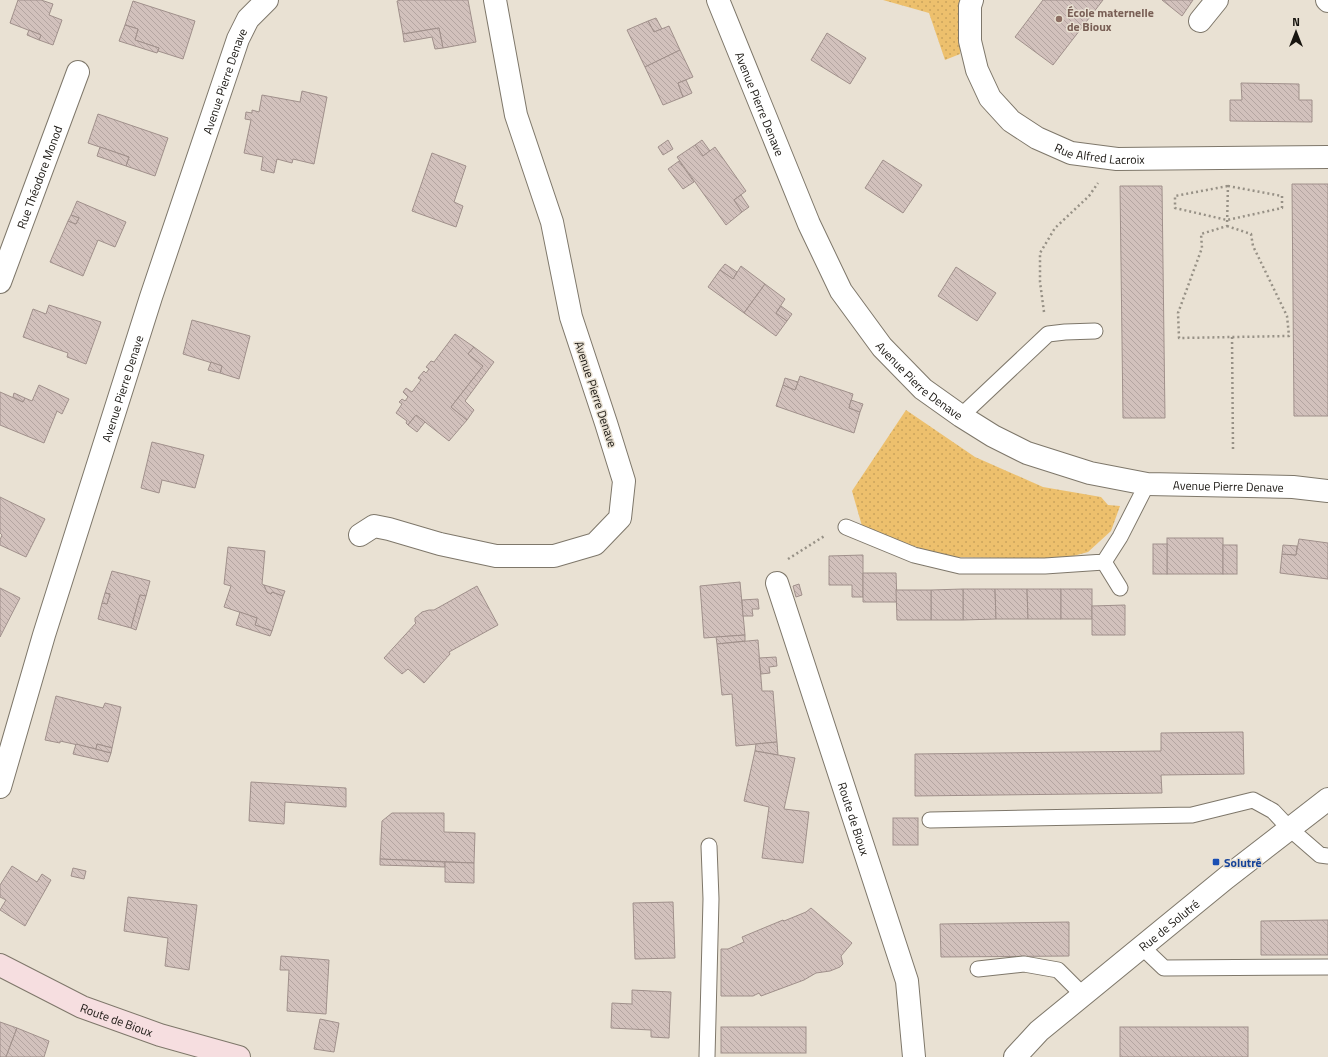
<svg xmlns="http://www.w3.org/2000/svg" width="1328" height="1057" font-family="'Titillium Web',sans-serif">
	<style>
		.park { fill: url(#park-dots) }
		.building { fill: url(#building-back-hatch); stroke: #a0908b }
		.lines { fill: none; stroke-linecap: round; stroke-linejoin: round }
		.service-casing { stroke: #7e776a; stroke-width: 17 }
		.minor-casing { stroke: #7e776a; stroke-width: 24 }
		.secondary-casing { stroke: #7e776a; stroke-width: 24 }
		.path { stroke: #979186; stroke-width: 2.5; stroke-dasharray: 2 3; stroke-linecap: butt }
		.service { stroke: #fff; stroke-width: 15 }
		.minor { stroke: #fff; stroke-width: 22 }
		.secondary { stroke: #f6dee0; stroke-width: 22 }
		.education-dot { fill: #8d6e63; stroke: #e9e1d3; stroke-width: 1.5 }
		.transit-dot { fill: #1a4fb4; stroke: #e9e1d3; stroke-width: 1.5 }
		.labels { text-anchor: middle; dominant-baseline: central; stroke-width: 3; stroke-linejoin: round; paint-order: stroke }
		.education-label { font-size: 12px; font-weight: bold; fill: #785e54; stroke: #e9e1d3; text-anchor: start }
		.street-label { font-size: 12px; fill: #181510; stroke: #e9e1d3 }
		.transit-label { font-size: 12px; font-weight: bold; fill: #164399; stroke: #e9e1d3; text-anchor: start }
	</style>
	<defs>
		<pattern id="park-dots" width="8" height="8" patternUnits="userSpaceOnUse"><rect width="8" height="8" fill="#edc06d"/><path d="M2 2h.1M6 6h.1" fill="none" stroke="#caa45d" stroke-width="1.8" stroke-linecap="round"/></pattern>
		<pattern id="building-back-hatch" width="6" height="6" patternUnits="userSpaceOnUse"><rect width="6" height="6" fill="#d2c1bc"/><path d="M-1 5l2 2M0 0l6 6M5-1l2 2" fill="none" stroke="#b4a5a1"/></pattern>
	</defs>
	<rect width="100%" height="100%" fill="#e9e1d3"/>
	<!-- park -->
	<g class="park">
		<path d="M 883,0 L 960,0 L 960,54 L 945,60 L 929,13 Z"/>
		<path d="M 906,410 L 975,457 L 1043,487 L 1101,497 L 1108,505 L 1120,506 L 1111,531 L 1088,552 L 1062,559 L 950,557 L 897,541 L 862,526 L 852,491 Z"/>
	</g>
	<!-- building -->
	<g class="building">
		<path d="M 18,0 L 41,0 L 53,4 L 49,15 L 62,20 L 53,45 L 39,40 L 41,35 L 10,23 Z"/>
		<path d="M 401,0 L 468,0 L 476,42 L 443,48 L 439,28 L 403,34 L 397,1 Z"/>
		<path d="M 1043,0 L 1103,0 L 1053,65 L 1015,37 Z"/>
		<path d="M 1162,0 L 1193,0 L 1182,16 Z"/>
		<path d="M 133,1 L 195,21 L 183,59 L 158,51 L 159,48 L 135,40 L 138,29 L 125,25 Z"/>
		<path d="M 656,18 L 662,29 L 654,32 L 648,21 Z"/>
		<path d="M 648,21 L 654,32 L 669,26 L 680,50 L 645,67 L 627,30 Z"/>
		<path d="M 125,25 L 138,29 L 135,40 L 159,48 L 157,53 L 119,41 Z"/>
		<path d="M 439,28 L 443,48 L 435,49 L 432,37 L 404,42 L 403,34 Z"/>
		<path d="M 29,30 L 41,35 L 39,40 L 27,35 Z"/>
		<path d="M 827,33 L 866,58 L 850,84 L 811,60 Z"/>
		<path d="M 680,50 L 693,77 L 678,83 L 683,97 L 663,105 L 645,67 Z"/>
		<path d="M 686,80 L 692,93 L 683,97 L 678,83 Z"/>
		<path d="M 1241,83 L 1299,84 L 1299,100 L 1312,100 L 1312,122 L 1230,121 L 1230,100 L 1242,100 Z"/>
		<path d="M 302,91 L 327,97 L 314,164 L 293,159 L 292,163 L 277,159 L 274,173 L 261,170 L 263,157 L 244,153 L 251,120 L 245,119 L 246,112 L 252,113 L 252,110 L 259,112 L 262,95 L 300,102 Z"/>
		<path d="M 98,114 L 168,138 L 155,176 L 126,166 L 129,157 L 88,143 Z"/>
		<path d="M 668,140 L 673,149 L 663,155 L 658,147 Z"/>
		<path d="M 702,140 L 710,151 L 703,156 L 695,145 Z"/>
		<path d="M 695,145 L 703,156 L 715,147 L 746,191 L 734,200 L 742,212 L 726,225 L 677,157 Z"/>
		<path d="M 100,147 L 129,157 L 126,166 L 97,156 Z"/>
		<path d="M 432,153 L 466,166 L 454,202 L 463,206 L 456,227 L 412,211 Z"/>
		<path d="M 883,160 L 922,185 L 903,213 L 865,188 Z"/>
		<path d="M 679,161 L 694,182 L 683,189 L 668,169 Z"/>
		<path d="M 1292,184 L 1328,184 L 1328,416 L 1294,416 Z"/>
		<path d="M 1120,186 L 1162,186 L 1165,418 L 1123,418 Z"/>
		<path d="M 741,195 L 749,207 L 742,212 L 734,200 Z"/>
		<path d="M 77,201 L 126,222 L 115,247 L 98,240 L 83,276 L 50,262 L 68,221 L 76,224 L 79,218 L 71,215 Z"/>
		<path d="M 71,215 L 79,218 L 76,224 L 68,221 Z"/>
		<path d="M 725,264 L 737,272 L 733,279 L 720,270 Z"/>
		<path d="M 741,266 L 765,284 L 744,313 L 708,287 L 720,270 L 733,279 Z"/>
		<path d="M 956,267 L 996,293 L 977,321 L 938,296 Z"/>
		<path d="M 765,284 L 785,299 L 776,313 L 787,321 L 776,336 L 744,313 Z"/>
		<path d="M 49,305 L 101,322 L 86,364 L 67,357 L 68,353 L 23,337 L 33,309 L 46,314 Z"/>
		<path d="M 781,306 L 792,314 L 787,321 L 776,313 Z"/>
		<path d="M 192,320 L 250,336 L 239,379 L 220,373 L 222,366 L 183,354 Z"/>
		<path d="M 455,334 L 474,347 L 468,354 L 483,366 L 451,407 L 467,420 L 449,441 L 416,415 L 408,425 L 406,423 L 407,421 L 396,413 L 402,404 L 399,402 L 402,399 L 405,401 L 408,397 L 403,392 L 406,388 L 412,392 L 421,380 L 418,378 L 424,371 L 426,373 L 429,369 L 426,367 L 431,361 L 434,362 Z"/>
		<path d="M 474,347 L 494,362 L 465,401 L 474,410 L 467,420 L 451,407 L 483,366 L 468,354 Z"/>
		<path d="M 211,362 L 222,366 L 220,373 L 208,370 Z"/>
		<path d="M 800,376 L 853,394 L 849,408 L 860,412 L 854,433 L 776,406 L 783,385 L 795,390 Z"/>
		<path d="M 785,378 L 798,382 L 795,390 L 783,385 Z"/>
		<path d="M 39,385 L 69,399 L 62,414 L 57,411 L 44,443 L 0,425 L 0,392 L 23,402 L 25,398 L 32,401 Z"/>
		<path d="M 14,393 L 25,398 L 23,402 L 13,397 Z"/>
		<path d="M 851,400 L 863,404 L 860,412 L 849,408 Z"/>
		<path d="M 416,415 L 425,422 L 417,432 L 408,425 Z"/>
		<path d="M 152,442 L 204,455 L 195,488 L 162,480 L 159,493 L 141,488 Z"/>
		<path d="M 0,497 L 45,519 L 26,557 L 0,545 L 0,540 L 2,535 L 0,533 Z"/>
		<rect x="1167" y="538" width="56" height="36"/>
		<path d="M 1299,539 L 1328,543 L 1328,579 L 1280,573 L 1282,554 L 1296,555 Z"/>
		<rect x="1153" y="544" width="14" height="30"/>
		<rect x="1223" y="545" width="14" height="29"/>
		<path d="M 1283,545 L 1297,546 L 1296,555 L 1282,554 Z"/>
		<path d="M 228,547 L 265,551 L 262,584 L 264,585 L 267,592 L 271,594 L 272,592 L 283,596 L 272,631 L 255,625 L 257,618 L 224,607 L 231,586 L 224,584 Z"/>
		<path d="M 863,555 L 863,597 L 852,597 L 852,585 L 829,585 L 829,556 Z"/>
		<path d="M 112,571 L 150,581 L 146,596 L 140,595 L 131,628 L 98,619 L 102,603 L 107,604 L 110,594 L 105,593 Z"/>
		<path d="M 863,573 L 896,573 L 897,602 L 863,602 Z"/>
		<path d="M 740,582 L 745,635 L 704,638 L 700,586 Z"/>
		<path d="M 799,584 L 802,595 L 796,597 L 793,586 Z"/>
		<path d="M 264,585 L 285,591 L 283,596 L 272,592 L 271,594 L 267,592 Z"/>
		<path d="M 477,586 L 498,625 L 449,652 L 450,654 L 424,683 L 408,669 L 402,674 L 384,658 L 416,623 L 415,622 L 415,618 L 422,612 L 429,610 L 434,610 Z"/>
		<path d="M 0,588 L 20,598 L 0,637 Z"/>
		<path d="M 963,589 L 995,589 L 996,619 L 963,620 Z"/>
		<path d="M 963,589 L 963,620 L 931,620 L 931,590 Z"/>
		<path d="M 995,589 L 1027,589 L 1028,619 L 996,619 Z"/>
		<path d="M 1027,589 L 1061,589 L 1061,619 L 1028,619 Z"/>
		<rect x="1061" y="589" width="31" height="30"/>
		<path d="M 896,590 L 931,590 L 931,620 L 897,620 Z"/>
		<path d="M 105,593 L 110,594 L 107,604 L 102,603 Z"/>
		<path d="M 140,595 L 146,596 L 136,630 L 131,628 Z"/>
		<path d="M 758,599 L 759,609 L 752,609 L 753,616 L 743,616 L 742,600 Z"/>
		<path d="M 1125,605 L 1125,635 L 1092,635 L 1092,606 Z"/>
		<path d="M 240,612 L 257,618 L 255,625 L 272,631 L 270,636 L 236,625 Z"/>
		<path d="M 745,635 L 745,641 L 717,644 L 716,637 Z"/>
		<path d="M 758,640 L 762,691 L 773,691 L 777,742 L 736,746 L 732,694 L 722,695 L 717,644 Z"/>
		<path d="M 776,657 L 777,666 L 769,667 L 770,673 L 761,674 L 759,658 Z"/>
		<path d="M 56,696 L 103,708 L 105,703 L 121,707 L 112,748 L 97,744 L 96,749 L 60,741 L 60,743 L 45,740 Z"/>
		<path d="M 1243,732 L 1244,774 L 1161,775 L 1162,793 L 915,796 L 915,754 L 1161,751 L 1161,733 Z"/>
		<path d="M 777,742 L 778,755 L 755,751 L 756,744 Z"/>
		<path d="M 76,744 L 111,753 L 108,762 L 73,754 Z"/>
		<path d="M 97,744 L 112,748 L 111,753 L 96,749 Z"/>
		<path d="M 755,751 L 795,758 L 784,809 L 809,812 L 803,863 L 762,858 L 769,807 L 744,801 Z"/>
		<path d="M 251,782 L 346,788 L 346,807 L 285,802 L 284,824 L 249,821 Z"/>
		<path d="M 392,813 L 444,813 L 444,832 L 475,833 L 474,863 L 380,859 L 382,821 Z"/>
		<rect x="893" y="818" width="25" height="27"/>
		<path d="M 380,859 L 445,862 L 445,867 L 380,865 Z"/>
		<path d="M 445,862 L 474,863 L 474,883 L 445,882 Z"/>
		<path d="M 12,866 L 37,882 L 42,874 L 51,880 L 25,926 L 0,910 L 6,900 L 0,897 L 0,885 Z"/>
		<path d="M 73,868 L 86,871 L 84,879 L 71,876 Z"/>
		<path d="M 128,897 L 197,905 L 189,970 L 165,966 L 168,938 L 124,931 Z"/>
		<path d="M 673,902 L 675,958 L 635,959 L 633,903 Z"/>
		<path d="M 811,908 L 852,943 L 841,956 L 843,964 L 840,967 L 830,971 L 816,973 L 804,980 L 761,996 L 759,993 L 753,996 L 721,996 L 721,949 L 728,949 L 744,942 L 742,937 L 783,920 L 784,921 L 806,912 Z"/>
		<path d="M 1328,920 L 1328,955 L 1261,955 L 1261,921 Z"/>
		<path d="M 1069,922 L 1069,956 L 941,957 L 940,924 Z"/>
		<path d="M 281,956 L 329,960 L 326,1014 L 287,1011 L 289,970 L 280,970 Z"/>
		<path d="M 632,990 L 671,992 L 669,1038 L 651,1037 L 651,1030 L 611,1028 L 612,1003 L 632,1004 Z"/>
		<path d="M 320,1019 L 339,1023 L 334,1052 L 314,1049 Z"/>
		<path d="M 0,1022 L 17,1028 L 6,1057 L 0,1057 Z"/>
		<rect x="721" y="1027" width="85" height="26"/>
		<rect x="1120" y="1027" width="128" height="30"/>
		<path d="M 17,1028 L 49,1041 L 44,1057 L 6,1057 Z"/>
	</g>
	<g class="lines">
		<defs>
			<g id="service">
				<path d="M 961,416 L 1048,334 L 1065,332 L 1095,331"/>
				<path d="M 846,527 L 914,555 L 960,566 L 1045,566 L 1104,562 L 1120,537 L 1147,484"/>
				<path d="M 1104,562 L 1120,588"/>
				<path d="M 930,820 L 1192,815 L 1253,800 L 1273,811 L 1290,829 L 1320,855 L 1328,856"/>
				<path d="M 1142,947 L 1164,968 L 1328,967"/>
				<path d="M 978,969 L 1024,964 L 1058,970 L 1083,995"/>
				<path d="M 707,1057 L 711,899 L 709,846"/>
			</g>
			<g id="minor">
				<path id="s1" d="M 718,0 L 809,224 L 841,291 L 882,347 L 923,389 L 961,416 L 993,436 L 1027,453 L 1090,473 L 1147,484 L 1293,487 L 1328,491"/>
				<path id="s2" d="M 972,0 L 970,6 L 970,41 L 977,70 L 990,98 L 1011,121 L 1037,138 L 1071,153 L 1117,159 L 1328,157"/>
				<path d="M 1327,0 L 1328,1"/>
				<path d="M 1200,21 L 1217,0"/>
				<path id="s3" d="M 0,282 L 78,72"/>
				<path d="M 360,535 L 374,526 L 389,529 L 440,544 L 496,556 L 554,556 L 595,544 L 620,518 L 624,481 L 606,423 L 571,317 L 552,222 L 516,115 L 495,0"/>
				<path id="s4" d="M 777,583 L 907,981 L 914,1057"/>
				<path id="s5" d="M 0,787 L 44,635 L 151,297 L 238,39 L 248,19 L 267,0"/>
				<path id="s6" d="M 1015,1057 L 1039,1031 L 1226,878 L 1328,799"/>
			</g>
			<g id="secondary">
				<path id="s7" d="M 0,965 L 82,1007 L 160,1035 L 239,1057"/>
			</g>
		</defs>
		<!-- service casing -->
		<use href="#service" class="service-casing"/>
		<!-- minor casing -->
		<use href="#minor" class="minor-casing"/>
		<!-- secondary casing -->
		<use href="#secondary" class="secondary-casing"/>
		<!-- path -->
		<g class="path">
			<path d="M 1228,186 L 1282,196 L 1282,208 L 1227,220 L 1175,208 L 1175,196 Z"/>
			<path d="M 1227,226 L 1251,234 L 1253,246 L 1287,316 L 1289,336 L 1179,338 L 1178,313 L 1202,248 L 1201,234 L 1227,226 L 1228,184"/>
			<path d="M 1044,312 L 1040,282 L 1040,253 L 1055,228 L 1089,196 L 1098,183"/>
			<path d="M 1232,337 L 1233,449"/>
			<path d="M 788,559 L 826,535"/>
		</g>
		<!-- service -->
		<use href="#service" class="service"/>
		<!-- minor -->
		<use href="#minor" class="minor"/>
		<!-- secondary -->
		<use href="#secondary" class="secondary"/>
	</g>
	<!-- markers -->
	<circle class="education-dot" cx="1059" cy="19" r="4"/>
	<rect class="transit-dot" x="1212" y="858" width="8" height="8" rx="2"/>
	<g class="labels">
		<!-- education labels -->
		<g class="education-label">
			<text x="1067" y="12">École maternelle<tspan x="1067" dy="14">de Bioux</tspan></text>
		</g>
		<!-- street labels -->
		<g class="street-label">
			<text stroke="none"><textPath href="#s5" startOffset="741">Avenue Pierre Denave</textPath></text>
			<text stroke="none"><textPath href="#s1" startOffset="112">Avenue Pierre Denave</textPath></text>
			<text stroke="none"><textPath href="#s2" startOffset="230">Rue Alfred Lacroix</textPath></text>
			<text stroke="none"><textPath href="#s3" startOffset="112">Rue Théodore Monod</textPath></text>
			<text stroke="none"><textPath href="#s1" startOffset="436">Avenue Pierre Denave</textPath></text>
			<text stroke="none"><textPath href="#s5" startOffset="417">Avenue Pierre Denave</textPath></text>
			<text transform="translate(596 394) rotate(72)">Avenue Pierre Denave</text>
			<text stroke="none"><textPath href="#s1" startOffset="772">Avenue Pierre Denave</textPath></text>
			<text stroke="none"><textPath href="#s4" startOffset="248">Route de Bioux</textPath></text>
			<text stroke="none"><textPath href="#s6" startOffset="203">Rue de Solutré</textPath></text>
			<text stroke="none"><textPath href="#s7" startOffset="129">Route de Bioux</textPath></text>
		</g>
		<!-- transit labels -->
		<g class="transit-label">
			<text x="1224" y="862">Solutré</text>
		</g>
	</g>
	<!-- north arrow -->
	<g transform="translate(1296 32)" stroke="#e9e1d3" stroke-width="3" paint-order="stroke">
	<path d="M0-3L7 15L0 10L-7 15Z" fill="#181510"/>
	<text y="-6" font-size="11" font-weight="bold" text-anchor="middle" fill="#181510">N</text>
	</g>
</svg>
